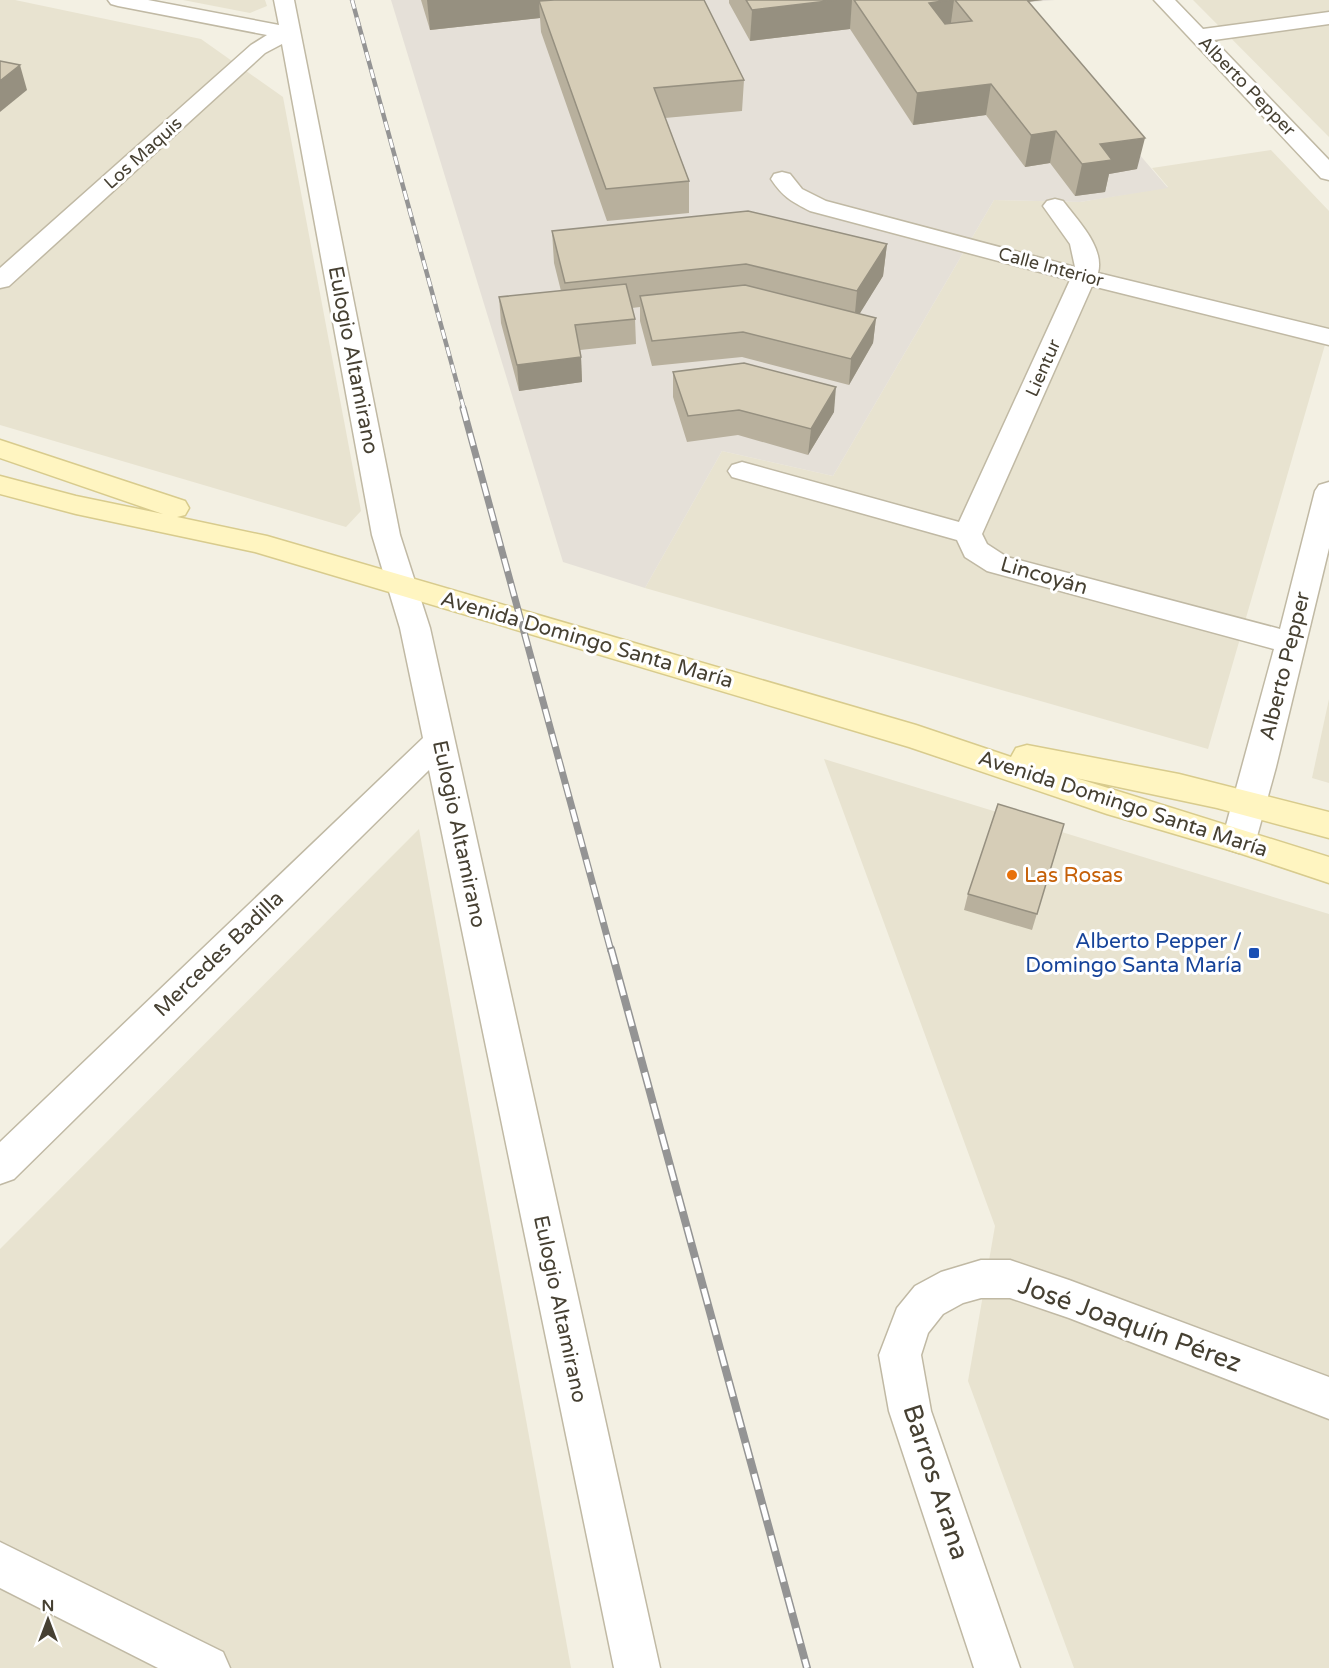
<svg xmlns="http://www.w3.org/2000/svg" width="1329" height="1668" font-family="'Varela Round',sans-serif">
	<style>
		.residential { fill: #e8e3d0 }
		.industrial { fill: #e5e0d8 }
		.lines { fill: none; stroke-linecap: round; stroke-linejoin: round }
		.minor-casing { stroke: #c0b9a4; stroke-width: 3 }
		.secondary-casing { stroke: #d8cb8d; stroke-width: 3 }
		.minor { fill: #fff; fill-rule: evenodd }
		.secondary { fill: #fff5c1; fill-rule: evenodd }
		.rail-far2-casing { stroke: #949494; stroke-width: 4.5 }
		.rail-far1-casing { stroke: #949494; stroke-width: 7 }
		.rail-casing { stroke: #949494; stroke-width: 8 }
		.rail-far2 { stroke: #fff; stroke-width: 3; stroke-dasharray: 9; stroke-linecap: butt }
		.rail-far1 { stroke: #fff; stroke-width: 4.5; stroke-dasharray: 13; stroke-linecap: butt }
		.rail { stroke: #fff; stroke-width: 5; stroke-dasharray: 16; stroke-linecap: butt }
		.wall { fill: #b8b09d }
		.shaded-wall { fill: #969080 }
		.building { fill: #d6cdb7; stroke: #969080; stroke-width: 1.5 }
		.food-dot { fill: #e8710a; stroke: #fff; stroke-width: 2 }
		.transit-dot { fill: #1a4fb4; stroke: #fff; stroke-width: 2 }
		.labels { text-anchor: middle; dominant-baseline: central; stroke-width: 6; stroke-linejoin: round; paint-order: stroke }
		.far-street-label { font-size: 18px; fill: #464032; stroke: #fff }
		.street-label { font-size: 21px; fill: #464032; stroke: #fff }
		.food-label { font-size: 21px; fill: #c56008; stroke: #fff; text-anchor: start }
		.transit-label { font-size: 21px; fill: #164399; stroke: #fff; text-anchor: end }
		.near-street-label { font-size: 26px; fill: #464032; stroke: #fff }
	</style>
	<rect width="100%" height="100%" fill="#f3f0e3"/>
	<!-- residential -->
	<g class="residential">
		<path d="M 0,0 L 15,0 L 201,39 L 283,97 L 361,511 L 346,527 L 0,425 Z"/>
		<path d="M 183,0 L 265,0 L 267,6 L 250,13 Z"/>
		<path d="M 1193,0 L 1329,0 L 1329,137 Z"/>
		<path d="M 1271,150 L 1329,211 L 1329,331 L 1208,749 L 645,588 L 722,451 L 833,476 L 994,200 L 1080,202 L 1168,187 L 1152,168 Z"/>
		<path d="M 1329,699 L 1329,783 L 1312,778 Z"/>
		<path d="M 824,759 L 1329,914 L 1329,1668 L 1074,1668 L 968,1381 L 995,1226 Z"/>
		<path d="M 419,829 L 571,1668 L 0,1668 L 0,1249 Z"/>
	</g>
	<!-- industrial -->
	<path class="industrial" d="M 391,0 L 1055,0 L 1011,4 L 1168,188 L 1080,202 L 994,200 L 833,476 L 722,451 L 645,588 L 563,562 Z"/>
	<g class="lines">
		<defs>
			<g id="minor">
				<path d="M 108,0 L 148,0 L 279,25 L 274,0 L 294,0 L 400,535 L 430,628 L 660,1668 L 614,1668 L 429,770 L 14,1179 L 0,1184 L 0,1142 L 423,738 L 400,628 L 372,535 L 282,44 L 265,53 L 9,286 L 0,288 L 0,268 L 251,45 L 267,35 L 118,6 L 111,4 Z"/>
				<path d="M 1154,0 L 1175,0 L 1203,29 L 1329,12 L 1329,24 L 1214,40 L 1329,160 L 1329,180 L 1321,178 Z"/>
				<path d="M 782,172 L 790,174 L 802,189 L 826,201 L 1075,267 L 1070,244 L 1043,206 L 1047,201 L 1055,199 L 1063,201 C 1077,220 1105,247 1098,273 L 1329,329 L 1329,345 L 1092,286 L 982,534 L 987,544 L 1007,557 L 1280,629 L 1315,491 L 1319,485 L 1329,482 L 1329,548 L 1276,767 L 1256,840 L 1251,849 L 1239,853 L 1227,849 L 1222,840 L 1274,649 L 987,571 L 965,557 L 957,540 L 732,477 L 728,471 L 732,465 L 742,462 L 959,522 L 1070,280 L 810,211 C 791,201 783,197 771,179 L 774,174 Z"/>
				<path d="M 981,1260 L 1010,1260 L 1069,1280 L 1329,1377 L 1329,1419 L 1069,1318 L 1010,1298 L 981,1298 L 963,1303 L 943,1314 L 928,1333 L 921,1355 L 931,1411 L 1020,1668 L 974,1668 L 889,1411 L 879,1355 L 897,1308 L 915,1286 L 941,1272 Z"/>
				<path d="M 0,1542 L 223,1652 L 230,1668 L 158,1668 L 0,1588 Z"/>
			</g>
			<path id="secondary" d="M 0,440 L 185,501 L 189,508 L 185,515 L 177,517 L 267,536 L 916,725 L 1011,757 L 1016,748 L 1027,745 L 1179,774 L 1329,812 L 1329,838 L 1217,808 L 1076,778 L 1329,857 L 1329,883 L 1236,852 L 1107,814 L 909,747 L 255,552 L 76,514 L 0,494 L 0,476 L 76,496 L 163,514 L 0,458 Z"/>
		</defs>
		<!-- minor casing -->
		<use href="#minor" class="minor-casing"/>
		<!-- secondary casing -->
		<use href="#secondary" class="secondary-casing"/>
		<!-- minor -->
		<use href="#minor" class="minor"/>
		<!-- secondary -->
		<use href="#secondary" class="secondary"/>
		<defs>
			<path id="rail-far2" d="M 352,0 L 464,409"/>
			<path id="rail-far1" d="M 463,408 L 611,951"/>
			<path id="rail" d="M 611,949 L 807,1668"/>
		</defs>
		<!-- rail-far2 casing -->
		<use href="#rail-far2" class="rail-far2-casing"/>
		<!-- rail-far1 casing -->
		<use href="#rail-far1" class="rail-far1-casing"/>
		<!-- rail casing -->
		<use href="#rail" class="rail-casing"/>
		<!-- rail-far2 -->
		<use href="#rail-far2" class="rail-far2"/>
		<!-- rail-far1 -->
		<use href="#rail-far1" class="rail-far1"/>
		<!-- rail -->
		<use href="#rail" class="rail"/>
	</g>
	<!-- wall -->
	<g class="wall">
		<path d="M 421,0 L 704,0 L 744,80 L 742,111 L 665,118 L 689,181 L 689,213 L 607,221 L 541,32 L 540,18 L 430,30 Z"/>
		<path d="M 729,0 L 1043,0 L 1028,2 L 1137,169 L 1109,174 L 1105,192 L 1075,196 L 1050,163 L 1025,167 L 986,115 L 913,125 L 850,29 L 750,41 L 729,3 Z"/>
		<path d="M 552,231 L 887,244 L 883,276 L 859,314 L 876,318 L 873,343 L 849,385 L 742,357 L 652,366 L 640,321 L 640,307 L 632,308 L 635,319 L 636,344 L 580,350 L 581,357 L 582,382 L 519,391 L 501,323 L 499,297 L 561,291 L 554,263 Z"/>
		<path d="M 673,372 L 834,412 L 808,455 L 738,435 L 687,442 L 673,397 Z"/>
		<path d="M 1064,824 L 1032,930 L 964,910 L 968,894 Z"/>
	</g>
	<!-- shaded-wall -->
	<g class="shaded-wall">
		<path d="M 427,0 L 694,0 L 539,1 L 540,18 L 430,30 Z"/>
		<path d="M 836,0 L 852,0 L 850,29 L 750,41 L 752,10 Z"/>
		<path d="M 949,0 L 954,0 L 950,30 L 925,33 L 929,3 Z"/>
		<path d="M 974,0 L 1043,0 L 972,8 Z"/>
		<path d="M 20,65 L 27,90 L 0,112 L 0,81 Z"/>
		<path d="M 991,84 L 986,115 L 913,125 L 917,93 Z"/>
		<path d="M 1056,131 L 1050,163 L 1025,167 L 1031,135 Z"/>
		<path d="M 1145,138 L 1137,169 L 1109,174 L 1105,192 L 1075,196 L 1082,164 L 1100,144 Z"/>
		<path d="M 887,244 L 883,276 L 854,323 L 857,291 Z"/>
		<path d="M 876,318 L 873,343 L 849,385 L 851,359 Z"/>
		<path d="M 581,357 L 582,382 L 519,391 L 517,365 Z"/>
		<path d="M 836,387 L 834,412 L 808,455 L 811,429 Z"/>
	</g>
	<!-- building -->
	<g class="building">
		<path d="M 554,0 L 704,0 L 744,80 L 654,88 L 689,181 L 606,189 L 539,1 Z"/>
		<path d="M 746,0 L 836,0 L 752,10 Z"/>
		<path d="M 854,0 L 949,0 L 929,3 L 945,24 L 972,21 L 955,0 L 1027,0 L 1145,138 L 1100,144 L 1112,160 L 1082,164 L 1056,131 L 1031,135 L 991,84 L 917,93 Z"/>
		<path d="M 0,61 L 20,65 L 0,81 Z"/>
		<path d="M 748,211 L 887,244 L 857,291 L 746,264 L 565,283 L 552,231 Z"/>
		<path d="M 626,284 L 635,319 L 575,325 L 581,357 L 517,365 L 499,297 Z"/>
		<path d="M 745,285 L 876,318 L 851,359 L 743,332 L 652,341 L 640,296 Z"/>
		<path d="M 744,363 L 836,387 L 811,429 L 739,410 L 688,416 L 673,372 Z"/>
		<path d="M 998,804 L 1064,824 L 1037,914 L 968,894 Z"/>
	</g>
	<!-- markers -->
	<circle class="food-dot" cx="1012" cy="875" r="6"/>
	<rect class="transit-dot" x="1248" y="947" width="12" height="12" rx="3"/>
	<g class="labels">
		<!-- far-street labels -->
		<g class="far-street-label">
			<text transform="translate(1247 86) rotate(46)">Alberto Pepper</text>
			<text transform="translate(143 153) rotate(-42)">Los Maquis</text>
			<text transform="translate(1051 267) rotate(15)">Calle Interior</text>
			<text transform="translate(1043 368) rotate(-66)">Lientur</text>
		</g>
		<!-- street labels -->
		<g class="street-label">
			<text transform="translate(353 360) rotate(79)">Eulogio Altamirano</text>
			<text transform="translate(1044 576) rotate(16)">Lincoyán</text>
			<text transform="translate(587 640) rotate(16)">Avenida Domingo Santa María</text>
			<text transform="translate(1285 666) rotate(-76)">Alberto Pepper</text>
			<text transform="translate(1123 804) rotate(18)">Avenida Domingo Santa María</text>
			<text transform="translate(459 834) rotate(78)">Eulogio Altamirano</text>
			<text transform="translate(219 954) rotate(-44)">Mercedes Badilla</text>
			<text transform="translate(560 1309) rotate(78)">Eulogio Altamirano</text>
		</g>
		<!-- food labels -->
		<g class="food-label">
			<text x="1024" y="875">Las Rosas</text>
		</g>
		<!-- transit labels -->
		<g class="transit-label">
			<text x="1242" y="941">Alberto Pepper /<tspan x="1242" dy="24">Domingo Santa María</tspan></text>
		</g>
		<!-- near-street labels -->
		<g class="near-street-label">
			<text transform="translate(1130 1324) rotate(20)">José Joaquín Pérez</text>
			<text transform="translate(936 1482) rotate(72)">Barros Arana</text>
		</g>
	</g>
	<!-- north arrow -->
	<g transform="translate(48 1620)" stroke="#ffffff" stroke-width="4.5" paint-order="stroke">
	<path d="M0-4.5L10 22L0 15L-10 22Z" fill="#464032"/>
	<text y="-9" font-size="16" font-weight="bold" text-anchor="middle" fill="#464032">N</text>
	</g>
</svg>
